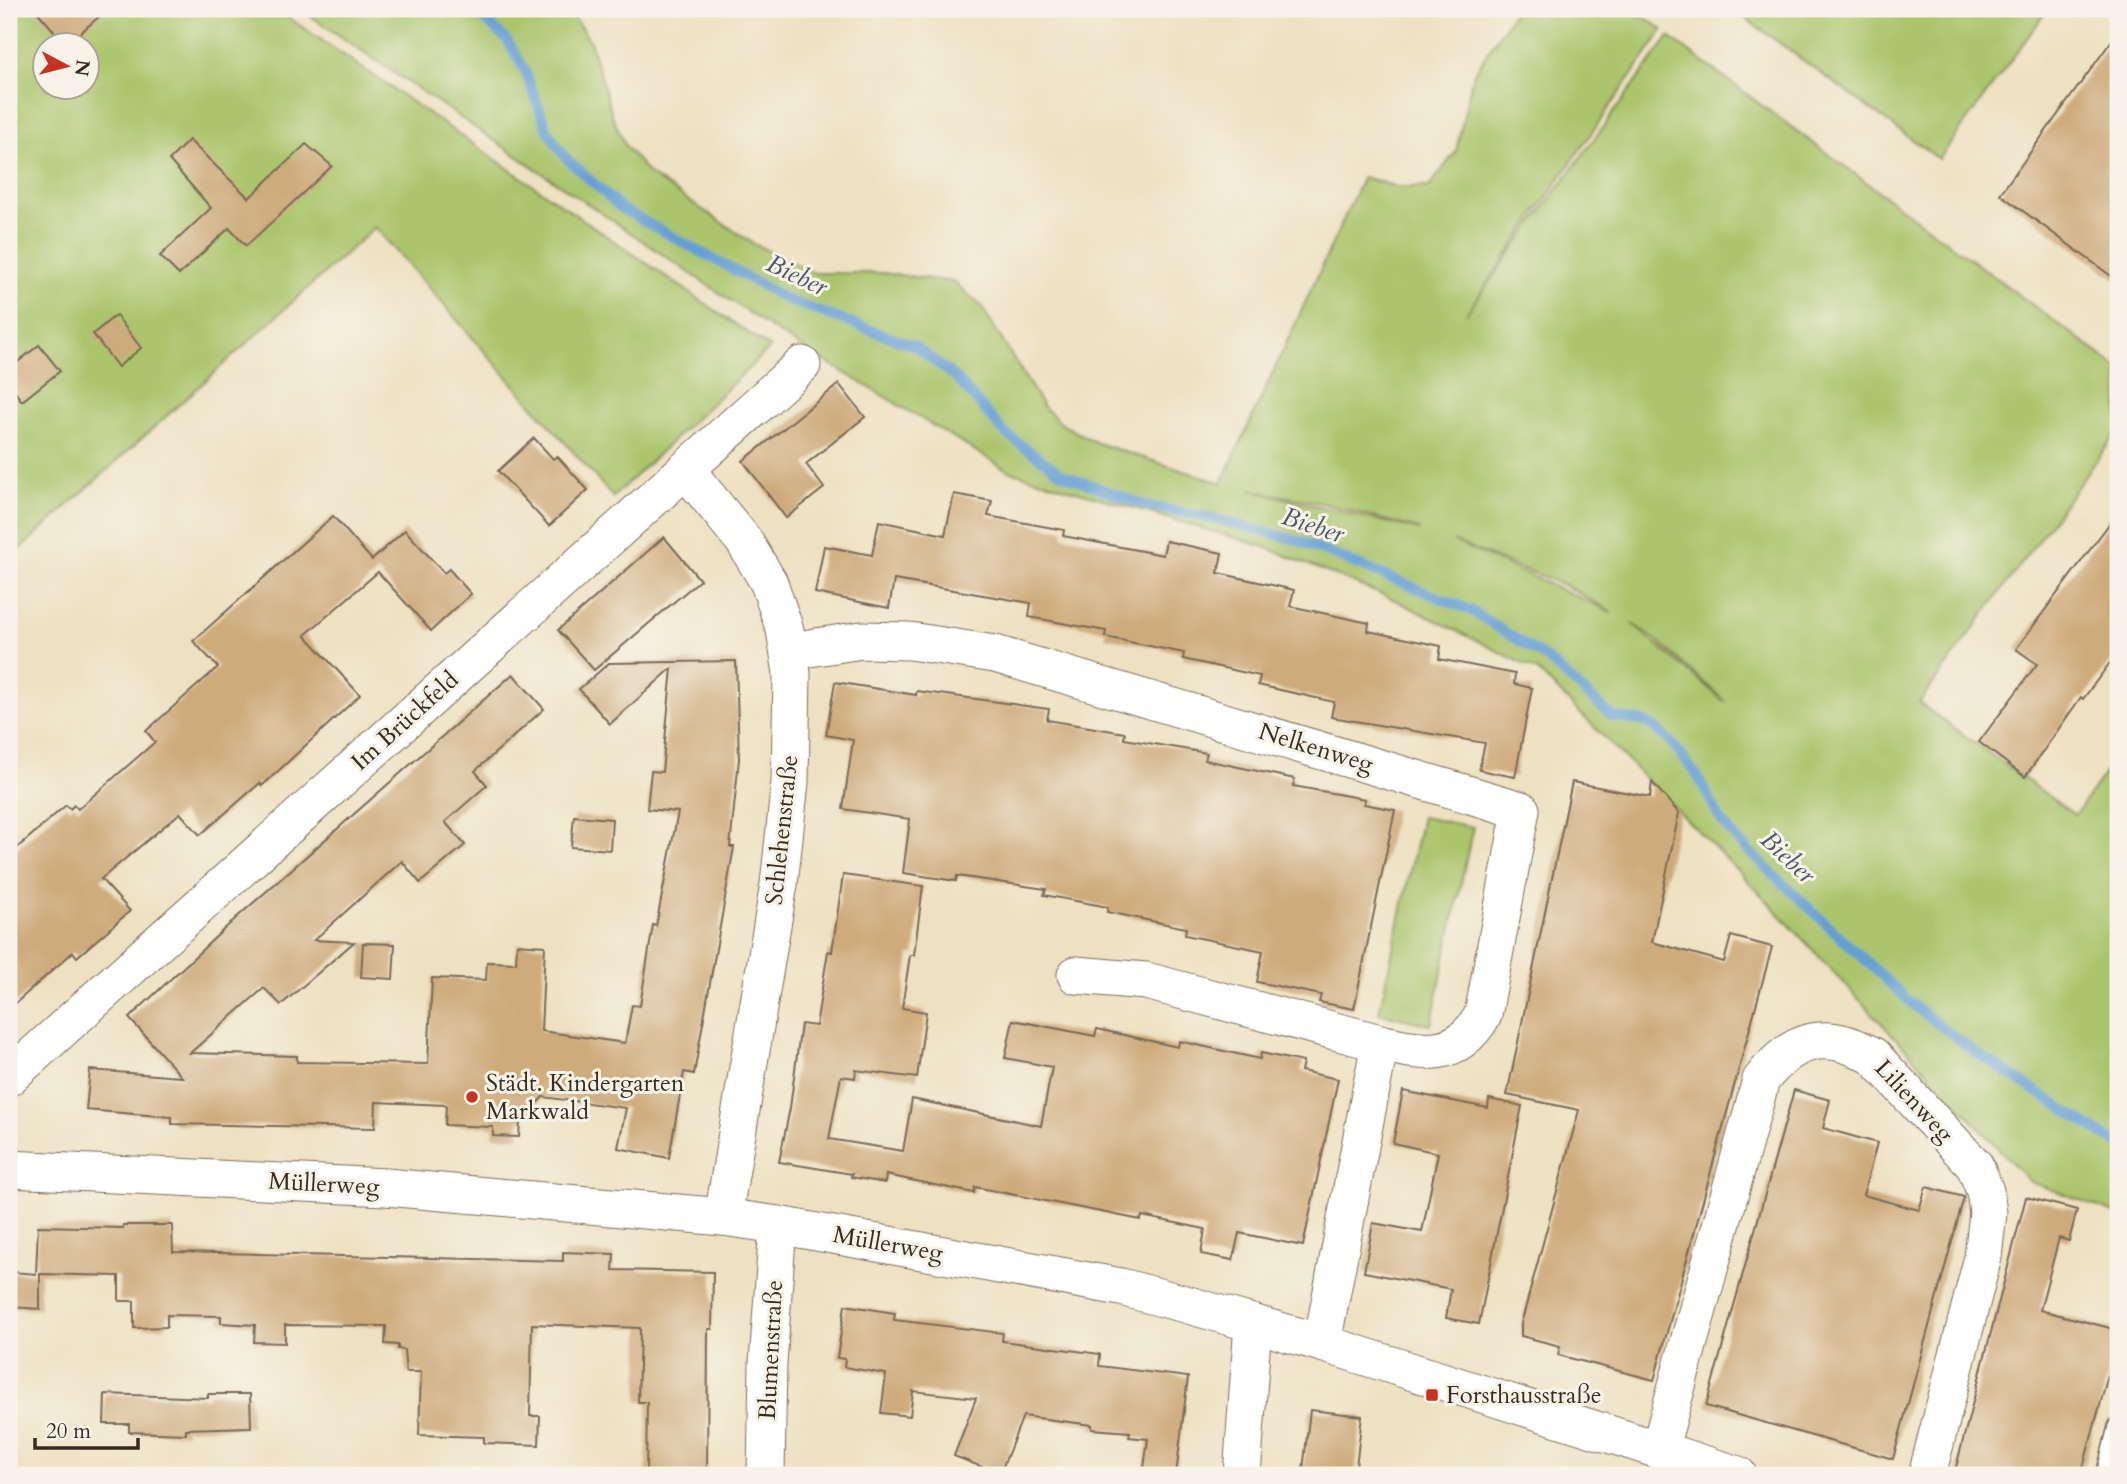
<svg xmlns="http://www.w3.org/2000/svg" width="2127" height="1484" font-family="Cardo,serif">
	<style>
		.green { fill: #aac56c; stroke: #727845; stroke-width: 2; fill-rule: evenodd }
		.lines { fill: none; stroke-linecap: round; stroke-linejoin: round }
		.stream { stroke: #659ed4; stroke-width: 10 }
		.building { fill: #ceab7c }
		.lane-casing { stroke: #7a6a57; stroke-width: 22 }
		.street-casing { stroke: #7a6a57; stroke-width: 39 }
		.lane { stroke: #fff; stroke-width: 19 }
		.street { stroke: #fff; stroke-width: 37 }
		.poi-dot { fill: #c8321e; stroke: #f7f3e8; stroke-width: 2.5 }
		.labels { text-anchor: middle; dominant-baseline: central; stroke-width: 6; stroke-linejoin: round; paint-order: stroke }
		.street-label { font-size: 24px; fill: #3b2a1e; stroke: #f7f3e8 }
		.poi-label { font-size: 24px; fill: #3b2a1e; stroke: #f7f3e8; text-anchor: start }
		.water-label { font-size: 26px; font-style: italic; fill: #4c5867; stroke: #f7f3e8 }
	</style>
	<rect width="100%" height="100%" fill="#f7f3e8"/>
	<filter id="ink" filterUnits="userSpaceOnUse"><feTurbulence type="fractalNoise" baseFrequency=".0143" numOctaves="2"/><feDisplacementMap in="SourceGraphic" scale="14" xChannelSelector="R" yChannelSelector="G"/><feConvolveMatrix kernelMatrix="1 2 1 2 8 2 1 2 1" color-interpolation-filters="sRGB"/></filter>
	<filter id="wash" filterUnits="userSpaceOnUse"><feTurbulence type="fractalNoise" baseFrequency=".00686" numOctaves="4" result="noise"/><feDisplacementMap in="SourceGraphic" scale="28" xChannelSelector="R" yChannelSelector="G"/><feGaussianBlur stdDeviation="1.57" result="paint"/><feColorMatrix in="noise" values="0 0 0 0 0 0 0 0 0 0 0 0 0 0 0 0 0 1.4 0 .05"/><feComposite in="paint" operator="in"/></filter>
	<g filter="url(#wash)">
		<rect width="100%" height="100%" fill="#eee1c1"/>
		<!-- green -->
		<g class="green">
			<path d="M 9,9 L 282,9 L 282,13 L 770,348 L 613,497 L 375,227 L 9,559 ZM 46,46 L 88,46 L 88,88 L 46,88 Z"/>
			<path d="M 300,9 L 568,9 L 590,41 L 613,118 L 626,147 L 649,174 L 754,244 L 814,273 L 882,273 L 954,282 L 981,306 L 1043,406 L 1063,425 L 1097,443 L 1222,483 L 1363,177 L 1397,187 L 1429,187 L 1456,151 L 1473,75 L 1516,9 L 1633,9 L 1663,30 L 1466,314 L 1669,37 L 2118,368 L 2118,431 L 1919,703 L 2075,815 L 2118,755 L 2118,1214 L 2030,1182 L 1752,885 L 1538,671 L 1395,600 L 1265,547 L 1009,471 L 783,336 ZM 1250,490 L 1322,503 L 1419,529 L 1419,530 ZM 1453,541 L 1564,585 L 1611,611 L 1611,612 ZM 1631,623 L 1655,639 L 1725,701 L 1724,701 Z"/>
			<path d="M 1752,9 L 2048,9 L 1939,159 L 1745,18 Z"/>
			<path d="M 1422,817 L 1473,827 L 1431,1025 L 1379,1013 Z"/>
		</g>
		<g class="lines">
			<!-- stream -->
			<path class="stream" d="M 473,9 L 507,40 L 525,71 L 548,131 L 565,157 L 622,209 L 790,301 L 915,346 L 956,378 L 1005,433 L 1062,474 L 1147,506 L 1216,519 L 1299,541 L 1470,610 L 1545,657 L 1613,717 L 1645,722 L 1655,728 L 1673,744 L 1698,777 L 1722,822 L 1739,842 L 1913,1005 L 1975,1052 L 2118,1144"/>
		</g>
		<g id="blocks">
			<!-- building -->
			<g class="building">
				<path d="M 35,9 L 108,9 L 66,45 Z"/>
				<path d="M 2118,32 L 2118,281 L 2000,194 Z"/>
				<path d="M 189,140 L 249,198 L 306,144 L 332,166 L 246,246 L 229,228 L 179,275 L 160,256 L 211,208 L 169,160 Z"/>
				<path d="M 116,315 L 141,348 L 118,367 L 93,334 Z"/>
				<path d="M 39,345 L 60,371 L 22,401 L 9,385 L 9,369 Z"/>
				<path d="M 839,384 L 865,417 L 806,464 L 824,488 L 786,518 L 743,461 Z"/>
				<path d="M 534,438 L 553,459 L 557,456 L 588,490 L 549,526 L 498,471 Z"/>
				<path d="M 954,494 L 992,501 L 988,516 L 1064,530 L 1063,536 L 1163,555 L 1166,541 L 1222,553 L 1218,573 L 1294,590 L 1290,606 L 1369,623 L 1368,631 L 1441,646 L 1439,659 L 1515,674 L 1514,684 L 1532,688 L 1515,777 L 1479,770 L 1485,743 L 1331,717 L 1334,702 L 1258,685 L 1260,676 L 1183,659 L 1184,653 L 1105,637 L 1106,631 L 1029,617 L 1031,603 L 894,580 L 889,608 L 815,593 L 824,546 L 872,555 L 879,521 L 945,535 Z"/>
				<path d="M 2118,512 L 2118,652 L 2083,699 L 2081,697 L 2025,777 L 1979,742 L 2037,664 L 2016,649 Z"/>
				<path d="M 333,516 L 372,560 L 405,530 L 444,573 L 449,569 L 471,594 L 431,631 L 378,572 L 305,635 L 360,695 L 262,786 L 260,783 L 200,835 L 180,813 L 101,879 L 130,911 L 77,957 L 73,952 L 9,1009 L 9,855 L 66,805 L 70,809 L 74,805 L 78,809 L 155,742 L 146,731 L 218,667 L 193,641 Z"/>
				<path d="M 664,537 L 700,580 L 594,670 L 558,630 Z"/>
				<path d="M 736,661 L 739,759 L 730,847 L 734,847 L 694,1074 L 684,1072 L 669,1158 L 618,1148 L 626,1108 L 543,1097 L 520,1121 L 519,1137 L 493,1136 L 493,1127 L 445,1125 L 446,1105 L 376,1102 L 375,1128 L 172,1124 L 172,1117 L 86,1110 L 90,1070 L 182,1077 L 129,1018 L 235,919 L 513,674 L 544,709 L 475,771 L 487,785 L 445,822 L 465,845 L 420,883 L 402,861 L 314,940 L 354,942 L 281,1005 L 264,988 L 190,1053 L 297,1056 L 297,1062 L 428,1064 L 432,978 L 486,980 L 487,962 L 516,963 L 517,944 L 545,946 L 541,1031 L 625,1043 L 632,1005 L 640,1006 L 653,925 L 656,926 L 678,812 L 647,809 L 651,771 L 662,772 L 672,668 L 610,724 L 579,689 L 609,663 Z"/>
				<path d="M 835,682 L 916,695 L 917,691 L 1049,709 L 1047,720 L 1125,733 L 1124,739 L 1207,753 L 1205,760 L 1295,779 L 1293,786 L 1365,799 L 1364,804 L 1395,810 L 1354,1009 L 1319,1002 L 1321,995 L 1257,982 L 1263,951 L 1185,935 L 1186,928 L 1107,912 L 1108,907 L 1044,895 L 1046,889 L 957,876 L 956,881 L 903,873 L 910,819 L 843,809 L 853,740 L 826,735 Z"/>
				<path d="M 1572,782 L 1650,797 L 1652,782 L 1679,813 L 1652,942 L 1724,962 L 1731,936 L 1772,947 L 1654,1380 L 1558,1355 L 1560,1346 L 1521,1336 L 1521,1324 L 1579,1110 L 1507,1095 Z"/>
				<path d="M 574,816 L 612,819 L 610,850 L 571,847 Z"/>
				<path d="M 843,875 L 923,886 L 914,955 L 910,955 L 902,1008 L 926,1012 L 917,1078 L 856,1070 L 855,1078 L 841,1076 L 829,1139 L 903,1151 L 912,1099 L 1041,1126 L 1052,1067 L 1005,1058 L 1013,1020 L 1095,1036 L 1097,1029 L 1178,1047 L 1179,1041 L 1260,1059 L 1261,1053 L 1303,1062 L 1301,1071 L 1338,1079 L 1303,1246 L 1239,1233 L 1233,1260 L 1201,1254 L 1205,1229 L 1142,1216 L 1141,1220 L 975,1187 L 974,1193 L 886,1175 L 885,1183 L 851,1177 L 852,1174 L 779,1162 L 790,1108 L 801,1024 L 816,1026 L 828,951 L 832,952 Z"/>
				<path d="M 363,943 L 395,944 L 393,979 L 361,977 Z"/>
				<path d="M 1794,1090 L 1830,1100 L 1823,1128 L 1877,1143 L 1863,1195 L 1919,1210 L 1926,1187 L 1964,1197 L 1893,1459 L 1706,1406 Z"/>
				<path d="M 1403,1091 L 1488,1108 L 1489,1099 L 1522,1106 L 1479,1324 L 1446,1318 L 1451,1289 L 1364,1272 L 1373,1223 L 1422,1232 L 1438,1153 L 1393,1143 Z"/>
				<path d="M 2026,1197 L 2077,1210 L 2069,1241 L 2059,1238 L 2040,1310 L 2118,1330 L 2118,1338 L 2081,1475 L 1954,1475 Z"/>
				<path d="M 123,1225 L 172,1225 L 173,1252 L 563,1261 L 563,1252 L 614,1254 L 613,1270 L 713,1272 L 712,1329 L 708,1329 L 707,1475 L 646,1475 L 647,1402 L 638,1402 L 640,1328 L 532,1324 L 530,1416 L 540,1416 L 539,1445 L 484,1443 L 484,1437 L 419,1435 L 421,1372 L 406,1372 L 404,1350 L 398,1349 L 398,1345 L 385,1344 L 386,1326 L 285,1325 L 285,1343 L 254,1342 L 255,1325 L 221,1323 L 221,1316 L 167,1315 L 167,1327 L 134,1328 L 134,1301 L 119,1301 L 119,1276 L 40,1274 L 40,1309 L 12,1307 L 13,1272 L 36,1274 L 38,1226 L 123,1228 Z"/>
				<path d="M 845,1305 L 895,1313 L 894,1320 L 1003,1333 L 1002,1341 L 1100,1354 L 1099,1366 L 1188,1377 L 1176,1475 L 1143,1475 L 1148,1439 L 1129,1437 L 1130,1432 L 1092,1429 L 1092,1425 L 1023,1416 L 1000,1474 L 954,1456 L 976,1398 L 913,1391 L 910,1416 L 881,1413 L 886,1374 L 844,1367 L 845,1359 L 837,1358 Z"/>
				<path d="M 105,1394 L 208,1398 L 208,1394 L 250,1394 L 251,1427 L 186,1429 L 186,1434 L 129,1432 L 129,1424 L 104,1424 Z"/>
				<path d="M 1310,1410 L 1362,1416 L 1355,1475 L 1303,1470 Z"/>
			</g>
		</g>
	</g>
	<g filter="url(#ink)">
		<use href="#blocks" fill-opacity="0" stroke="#7a6a57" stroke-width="2"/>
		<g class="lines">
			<defs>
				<path id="lane" d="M 2106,1475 L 2118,1427"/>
				<g id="street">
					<path d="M 686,470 L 744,541 L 769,583 L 785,630 L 792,673 L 790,782 L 779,884 L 723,1217"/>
					<path d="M 790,651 L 862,640 L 910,641 L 995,654 L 1521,810 L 1483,1015 C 1457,1060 1424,1053 1380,1043 L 1322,1343"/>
					<path d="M 1076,975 L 1146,981 L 1380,1043"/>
					<path d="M 9,1077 L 802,365"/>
					<path d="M 9,1169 L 386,1187 L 723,1217 L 778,1225 L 1121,1287 L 1185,1304 L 1322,1343 L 1738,1475"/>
					<path d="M 1659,1451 L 1761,1080 C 1793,1038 1826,1029 1873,1056 L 1975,1166 L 1985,1191 L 1988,1213 L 1983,1257 L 1927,1475"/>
					<path d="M 766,1475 L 768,1363 L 778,1225"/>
					<path d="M 1242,1475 L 1253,1323"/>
				</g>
			</defs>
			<!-- lane casing -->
			<use href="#lane" class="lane-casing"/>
			<!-- street casing -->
			<use href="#street" class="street-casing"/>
			<!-- lane -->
			<use href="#lane" class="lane"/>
			<!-- street -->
			<use href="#street" class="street"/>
		</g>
	</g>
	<!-- markers -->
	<g class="poi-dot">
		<circle cx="472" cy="1097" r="7"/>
		<rect x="1425" y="1388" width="14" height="14" rx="3.5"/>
	</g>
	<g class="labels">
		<!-- street labels -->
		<g class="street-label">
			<text transform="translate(405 721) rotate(-42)">Im Brückfeld</text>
			<text transform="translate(1316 748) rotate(17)">Nelkenweg</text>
			<text transform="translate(782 830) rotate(-84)">Schlehenstraße</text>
			<text transform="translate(1914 1101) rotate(47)">Lilienweg</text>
			<text transform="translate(324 1184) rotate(3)">Müllerweg</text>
			<text transform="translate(888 1244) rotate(10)">Müllerweg</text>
			<text transform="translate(771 1350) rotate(-87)">Blumenstraße</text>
		</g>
		<!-- poi labels -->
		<g class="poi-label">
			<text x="486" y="1083">Städt. Kindergarten<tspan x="486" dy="28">Markwald</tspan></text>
			<text x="1446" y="1395">Forsthausstraße</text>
		</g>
		<!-- water labels -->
		<g class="water-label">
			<text transform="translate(797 275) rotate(25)">Bieber</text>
			<text transform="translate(1313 525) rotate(18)">Bieber</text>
			<text transform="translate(1788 857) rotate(43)">Bieber</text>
		</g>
	</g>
	<!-- margin -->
	<rect width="2127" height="1484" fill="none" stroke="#f7f3e8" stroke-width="35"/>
	<!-- north arrow -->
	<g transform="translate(66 66) rotate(97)"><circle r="33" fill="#f7f3e8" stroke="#aca397" stroke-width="2"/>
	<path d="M0-5L12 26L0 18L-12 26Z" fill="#c8321e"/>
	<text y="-10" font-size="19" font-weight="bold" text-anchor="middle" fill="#3b2a1e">N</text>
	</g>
	<!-- scale -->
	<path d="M35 1438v10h103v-10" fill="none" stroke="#3b2a1e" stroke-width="3.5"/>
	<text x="46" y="1438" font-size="21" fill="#3b2a1e" stroke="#f7f3e8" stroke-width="5" paint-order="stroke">20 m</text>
</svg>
